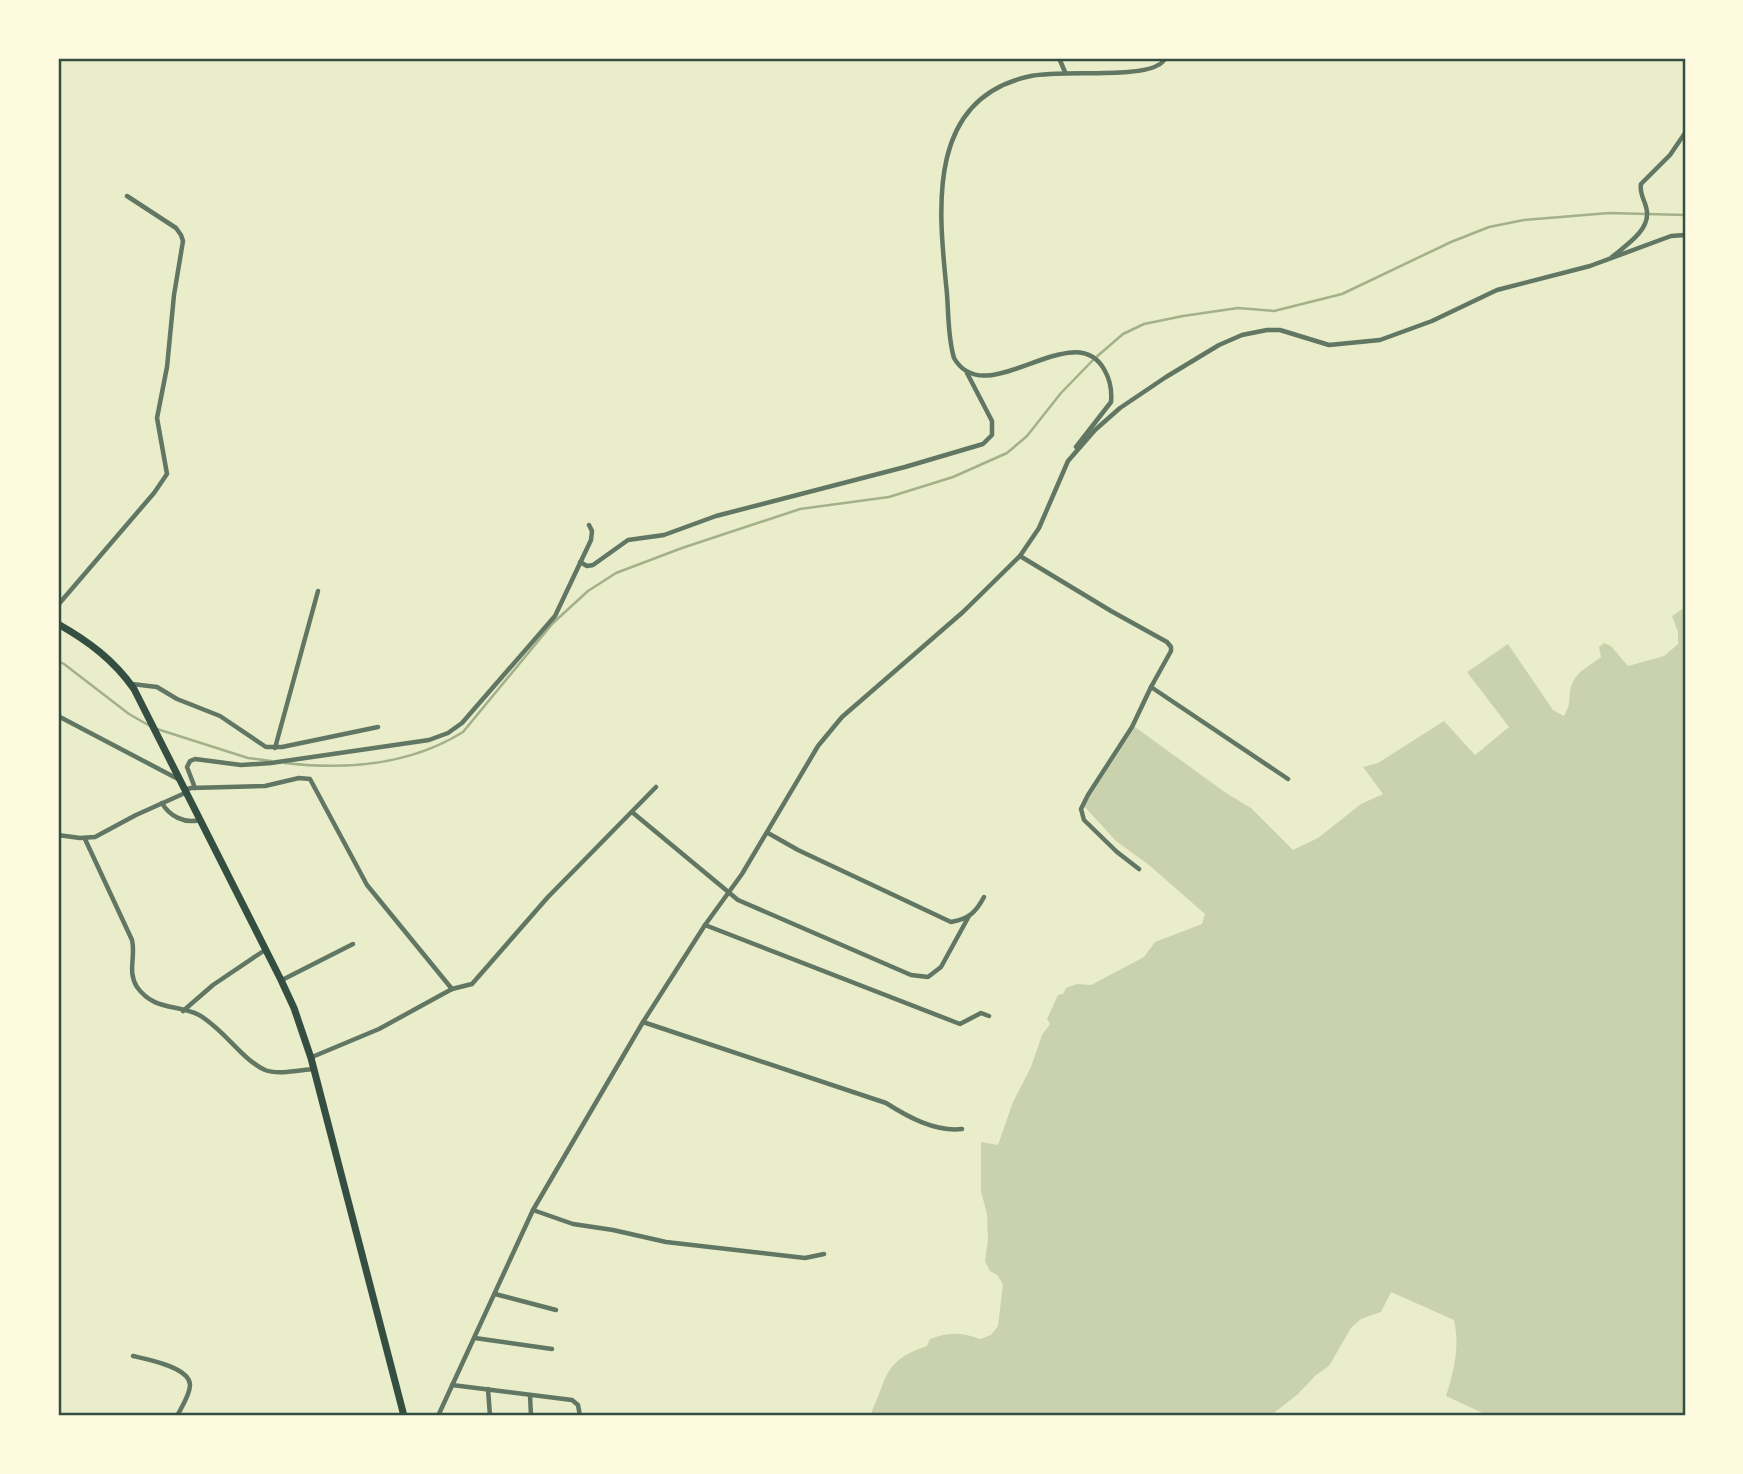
<svg xmlns="http://www.w3.org/2000/svg" width="1743" height="1474" font-family="Roboto,sans-serif">
	<style>
		.green { fill: #cad2ad }
		.lines { fill: none; stroke-linecap: round; stroke-linejoin: round }
		.stream { stroke: #a3b18a; stroke-width: 2.5 }
		.minor { stroke: #617663; stroke-width: 4.5 }
		.primary { stroke: #344e41; stroke-width: 7 }
		.neatline { fill: none; stroke: #344e41; stroke-width: 2.5 }
	</style>
	<rect width="100%" height="100%" fill="#e9edc9"/>
	<!-- green -->
	<path class="green" d="M 1685,607 L 1685,1416 L 1489,1416 L 1446,1396 C 1454,1371 1460,1347 1454,1320 L 1391,1292 L 1381,1312 L 1361,1319 L 1351,1328 L 1329,1366 L 1316,1375 L 1298,1394 L 1270,1416 L 870,1416 C 888,1378 882,1361 927,1346 L 930,1339 C 949,1332 961,1332 980,1339 L 991,1335 L 998,1326 L 1003,1284 L 997,1275 L 990,1271 L 985,1261 L 988,1240 L 987,1214 L 981,1191 L 981,1142 L 998,1145 L 1013,1102 L 1031,1067 L 1042,1035 L 1050,1024 L 1047,1019 L 1058,995 L 1063,994 L 1066,988 L 1077,984 L 1091,985 L 1144,957 L 1155,942 L 1202,924 L 1205,914 L 1149,865 L 1116,841 L 1084,806 L 1135,727 L 1226,793 L 1251,808 L 1293,850 L 1318,838 L 1361,804 L 1383,794 L 1363,767 L 1378,763 L 1444,721 L 1475,755 L 1509,727 L 1467,672 L 1508,644 L 1553,710 L 1564,716 C 1573,701 1567,697 1572,684 C 1577,671 1591,665 1601,657 L 1599,647 L 1604,643 L 1611,646 L 1628,666 L 1664,656 L 1678,644 L 1678,632 L 1672,616 Z"/>
	<g class="lines">
		<!-- stream -->
		<g class="stream">
			<path d="M 58,661 L 64,664 L 129,714 L 150,726"/>
			<path d="M 157,729 L 248,758 L 271,761"/>
			<path d="M 285,763 C 345,770 410,765 463,732 L 553,623 L 588,591 L 616,573 L 682,548 L 800,509 L 889,497 L 953,477 L 1007,453 L 1027,436 L 1061,393 L 1094,359 L 1123,334 L 1144,324 L 1183,316 L 1238,308 L 1274,311 L 1342,294 L 1451,242 L 1489,227 L 1524,220 L 1609,213 L 1685,215"/>
		</g>
		<!-- minor -->
		<g class="minor">
			<path d="M 1059,58 L 1065,72"/>
			<path d="M 1612,257 C 1625,246 1649,231 1647,212 C 1646,201 1639,195 1641,184 L 1670,155 L 1685,133"/>
			<path d="M 1076,447 L 1111,402 C 1112,391 1110,380 1105,371 C 1075,313 986,414 954,358 C 947,335 949,308 946,284 C 938,204 928,97 1031,76 C 1061,70 1139,78 1158,65 C 1160,65 1165,59 1166,58"/>
			<path d="M 1020,556 L 1111,611 L 1167,642 L 1171,647 L 1171,651 L 1151,687 L 1288,779"/>
			<path d="M 580,562 L 587,566 L 593,565 L 628,540 L 664,535 L 716,516 L 905,467 L 983,444 L 992,435 L 992,421 L 967,373"/>
			<path d="M 58,605 L 154,493 L 167,474 L 157,418 L 167,367 L 174,295 L 183,241 L 181,235 L 176,228 L 127,196"/>
			<path d="M 132,684 L 157,687 L 177,699 L 220,716 L 266,747 L 282,747 L 378,727"/>
			<path d="M 58,716 L 178,779"/>
			<path d="M 275,748 L 318,591"/>
			<path d="M 195,788 L 187,767 L 190,761 L 195,759 L 241,765 L 271,763 L 429,740 L 448,733 L 462,723 L 555,616 L 591,540 L 592,531 L 589,525"/>
			<path d="M 184,790 L 191,788 L 265,786 L 299,778 L 310,779 L 367,885 L 452,989"/>
			<path d="M 162,803 C 169,816 185,824 199,820"/>
			<path d="M 632,812 L 738,900 L 911,975 L 928,977 L 941,967 L 969,916"/>
			<path d="M 768,833 L 798,850 L 951,922 C 969,919 976,912 984,897"/>
			<path d="M 58,835 L 80,838 L 95,837 L 136,815 L 185,793"/>
			<path d="M 85,839 L 132,940 C 136,957 127,971 137,987 C 154,1011 177,1004 199,1015 C 224,1029 241,1059 265,1070 C 278,1075 300,1070 313,1069"/>
			<path d="M 1139,869 L 1117,852 L 1084,820 L 1081,809 L 1088,795 L 1132,727 L 1151,687"/>
			<path d="M 705,925 L 960,1024 L 981,1013 L 989,1016"/>
			<path d="M 282,980 L 353,944"/>
			<path d="M 183,1011 L 213,985 L 265,950"/>
			<path d="M 643,1022 L 886,1103 C 908,1117 935,1132 962,1129"/>
			<path d="M 312,1057 L 379,1029 L 452,989 L 472,984 L 548,897 L 656,787"/>
			<path d="M 533,1210 L 573,1224 L 613,1230 L 666,1242 L 805,1258 L 824,1254"/>
			<path d="M 495,1294 L 556,1310"/>
			<path d="M 475,1338 L 552,1349"/>
			<path d="M 133,1356 C 146,1359 190,1367 190,1385 C 190,1395 181,1408 177,1416"/>
			<path d="M 452,1385 L 572,1400 L 578,1405 L 580,1416"/>
			<path d="M 488,1389 L 490,1416"/>
			<path d="M 530,1395 L 531,1416"/>
			<path d="M 438,1416 L 533,1210 L 643,1022 L 705,925 L 742,874 L 818,746 L 842,717 L 963,612 L 1020,556 L 1039,528 L 1068,461 L 1095,430 L 1120,408 L 1166,377 L 1219,345 L 1242,335 L 1267,330 L 1280,330 L 1329,345 L 1380,340 L 1432,321 L 1497,290 L 1590,266 L 1671,236 L 1685,235"/>
		</g>
		<!-- primary -->
		<path class="primary" d="M 58,624 C 88,641 114,660 134,689 L 281,980 L 294,1008 L 311,1058 L 404,1416"/>
	</g>
	<!-- border -->
	<rect width="1743" height="1474" fill="none" stroke="#fefae0" stroke-width="119"/>
	<rect x="60" y="60" width="1624" height="1354" class="neatline"/>
</svg>
